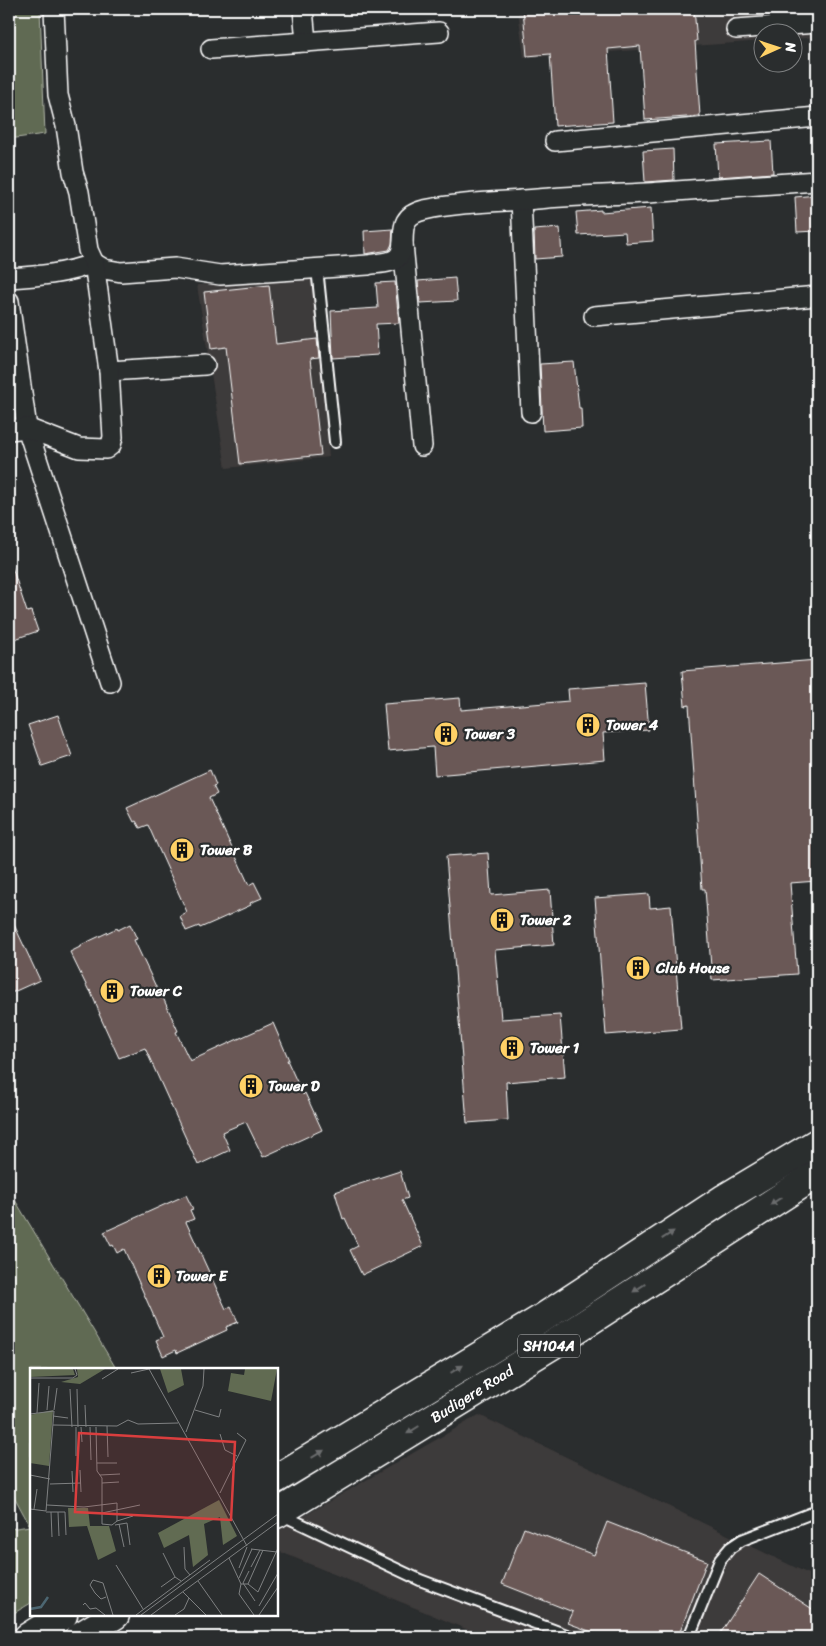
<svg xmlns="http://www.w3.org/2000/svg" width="826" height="1646" font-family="Sriracha,sans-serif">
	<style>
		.built { fill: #3e3a3a }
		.green { fill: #616b52; stroke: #b0b5a8 }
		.building { fill: #6b5956; stroke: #fff }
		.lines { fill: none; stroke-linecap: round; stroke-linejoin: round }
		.service-casing { stroke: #fff; stroke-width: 14 }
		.minor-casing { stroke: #fff; stroke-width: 22 }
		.primary-casing { stroke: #fff; stroke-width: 31 }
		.service { stroke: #2a2d2e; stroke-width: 10 }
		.minor { stroke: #2a2d2e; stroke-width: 19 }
		.primary { stroke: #2a2d2e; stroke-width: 28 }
		.oneway { fill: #6a6c6d }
		.labels { text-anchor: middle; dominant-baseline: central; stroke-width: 4.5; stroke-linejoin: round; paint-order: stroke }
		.shield { fill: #2a2d2e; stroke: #bfc0c0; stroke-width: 1 }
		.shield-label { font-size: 14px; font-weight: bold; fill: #fff }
		.poi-label { font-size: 15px; font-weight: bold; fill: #fff; stroke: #2a2d2e; text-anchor: start }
		.street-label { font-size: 15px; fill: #fff; stroke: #2a2d2e }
		.inset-river { fill: none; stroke: #4c6671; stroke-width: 2.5 }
		.inset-road { fill: none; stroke: #7f8182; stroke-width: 1 }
		.view { fill: #da3e3e; fill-opacity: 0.15; stroke: #da3e3e; stroke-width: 2.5 }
		.inset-edge { fill: none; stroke: #fff; stroke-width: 2.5 }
	</style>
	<rect width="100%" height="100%" fill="#2a2d2e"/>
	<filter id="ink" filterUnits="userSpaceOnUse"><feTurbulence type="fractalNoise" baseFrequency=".02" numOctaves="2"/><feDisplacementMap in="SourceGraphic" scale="10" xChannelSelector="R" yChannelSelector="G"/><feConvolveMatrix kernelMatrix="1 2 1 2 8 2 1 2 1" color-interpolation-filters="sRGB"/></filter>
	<g filter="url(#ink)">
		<!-- built -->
		<g class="built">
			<path d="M 518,9 L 817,9 L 817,37 L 794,39 L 794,32 L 764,32 L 763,41 L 524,58 Z"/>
			<path d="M 313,277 L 329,457 L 226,468 L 197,285 Z"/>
			<path d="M 479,1415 L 817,1578 L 817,1637 L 485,1637 L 276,1550 L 276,1532 Z"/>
		</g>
		<!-- green -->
		<g class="green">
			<path d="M 9,9 L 40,9 L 45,134 L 9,139 Z"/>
			<path d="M 9,1190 L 117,1370 L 31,1370 L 31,1603 L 9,1616 L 9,1529 L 30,1526 L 9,1487 Z"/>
		</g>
		<!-- building -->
		<g class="building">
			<path d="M 523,9 L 694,9 L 697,41 L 695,41 L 700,116 L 645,120 L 640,46 L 608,49 L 613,122 L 555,126 L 550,54 L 527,56 Z"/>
			<path d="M 771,141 L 773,173 L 718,177 L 716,144 Z"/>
			<path d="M 673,149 L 674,180 L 645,182 L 643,151 Z"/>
			<path d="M 817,195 L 817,231 L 797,232 L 795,197 Z"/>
			<path d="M 651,208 L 653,241 L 626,243 L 625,232 L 578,235 L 576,212 L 601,210 L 601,212 Z"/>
			<path d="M 560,228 L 562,257 L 535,259 L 534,230 Z"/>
			<path d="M 393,229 L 392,244 L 389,250 L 365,254 L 364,231 Z"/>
			<path d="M 455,278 L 457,301 L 420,303 L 418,281 Z"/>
			<path d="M 395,282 L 399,323 L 376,324 L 378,355 L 333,358 L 331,311 L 378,308 L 376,283 Z"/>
			<path d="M 269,285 L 276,344 L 317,339 L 319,358 L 310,359 L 321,455 L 240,464 L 226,347 L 211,349 L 204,292 Z"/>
			<path d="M 574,362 L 579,408 L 581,408 L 582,428 L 543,431 L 540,364 Z"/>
			<path d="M 11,564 L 27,612 L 31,611 L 38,631 L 9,641 L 9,565 Z"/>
			<path d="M 817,660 L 817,881 L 790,883 L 797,974 L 712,980 L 705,889 L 702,889 L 689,705 L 685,706 L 682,671 Z"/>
			<path d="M 645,683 L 649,730 L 603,733 L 605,760 L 435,775 L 433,747 L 388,751 L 384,704 L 460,698 L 461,710 L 569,701 L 568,689 Z"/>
			<path d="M 58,715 L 72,756 L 42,766 L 28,725 Z"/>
			<path d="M 210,770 L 216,785 L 213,786 L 217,794 L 209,798 L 249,885 L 254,882 L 262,898 L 250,903 L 251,905 L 216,921 L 200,928 L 199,926 L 186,931 L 180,916 L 187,912 L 148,825 L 140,828 L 136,821 L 134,822 L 127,808 Z"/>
			<path d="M 488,853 L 491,895 L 550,890 L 554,945 L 495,950 L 501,1019 L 560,1015 L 565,1077 L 506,1082 L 508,1120 L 467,1123 L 446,856 Z"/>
			<path d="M 649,894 L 650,908 L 671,906 L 681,1029 L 606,1035 L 595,898 Z"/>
			<path d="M 9,914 L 40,980 L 9,994 Z"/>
			<path d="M 130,924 L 137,939 L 134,940 L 158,991 L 160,991 L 178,1031 L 176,1032 L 190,1061 L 273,1023 L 289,1060 L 287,1060 L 303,1095 L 305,1093 L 322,1130 L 263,1157 L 246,1122 L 222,1132 L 230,1150 L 198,1165 L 145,1048 L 119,1058 L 99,1014 L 100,1014 L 90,990 L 89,991 L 70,952 L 82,946 L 81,945 L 117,928 L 118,930 Z"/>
			<path d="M 400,1171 L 408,1198 L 402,1200 L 423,1246 L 362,1275 L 350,1250 L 358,1246 L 345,1218 L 343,1219 L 335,1192 Z"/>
			<path d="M 186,1195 L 193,1209 L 190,1210 L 194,1219 L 186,1222 L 226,1309 L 231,1306 L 238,1322 L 226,1327 L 227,1330 L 177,1353 L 176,1350 L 163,1356 L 156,1340 L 163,1337 L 124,1249 L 117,1253 L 113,1245 L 111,1246 L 104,1232 Z"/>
			<path d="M 607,1522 L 707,1561 L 678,1637 L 605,1637 L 568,1623 L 573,1612 L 502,1584 L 524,1528 L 594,1555 Z"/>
			<path d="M 759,1574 L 817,1612 L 817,1629 L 812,1637 L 718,1637 Z"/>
		</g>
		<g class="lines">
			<defs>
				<g id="service">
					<path d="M 317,268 L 335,442"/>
					<path d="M 280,1514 L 420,1580 L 572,1637"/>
					<path d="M 689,1637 L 720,1560 L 730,1548 L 742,1540 L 817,1511"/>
				</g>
				<g id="minor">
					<path d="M 303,9 L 306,42"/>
					<path d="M 736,29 L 817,23"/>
					<path d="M 211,49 L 439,32"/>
					<path d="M 555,141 L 817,117"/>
					<path d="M 521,200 L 531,412"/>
					<path d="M 403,244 L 422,446"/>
					<path d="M 94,263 L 104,269 L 121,272 L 175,268 L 220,275 L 368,265 C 376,263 390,264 397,258 C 412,245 390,218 424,210 C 461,202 499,202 537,199 C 579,195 620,195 662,192 C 714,188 766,185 817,181"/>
					<path d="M 9,278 C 38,276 66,274 94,263"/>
					<path d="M 9,301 L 27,428 L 110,682"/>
					<path d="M 594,316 L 817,296"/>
					<path d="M 109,371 L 205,365"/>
					<path d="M 9,430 L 27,428 L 79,448 L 106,449 L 111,445 L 113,437 L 109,371 L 94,263 L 88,250 L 79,192 L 73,172 L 66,126 L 58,95 L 54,9"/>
				</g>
				<g id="primary">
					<path d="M 276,1479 L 541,1319 L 725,1198 L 817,1143"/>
					<path d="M 276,1514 L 552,1345 L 817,1174"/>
					<path d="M 28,1637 L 63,1615"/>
					<path d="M 79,1637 L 115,1615"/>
				</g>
			</defs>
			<!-- service casing -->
			<use href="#service" class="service-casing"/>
			<!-- minor casing -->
			<use href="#minor" class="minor-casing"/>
			<!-- primary casing -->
			<use href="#primary" class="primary-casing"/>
			<!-- service -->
			<use href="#service" class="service"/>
			<!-- minor -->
			<use href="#minor" class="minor"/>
			<!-- primary -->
			<use href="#primary" class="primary"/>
		</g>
		<!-- one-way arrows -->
		<defs><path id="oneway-solid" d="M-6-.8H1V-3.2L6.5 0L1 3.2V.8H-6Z" transform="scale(1.25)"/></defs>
		<g class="oneway">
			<use href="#oneway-solid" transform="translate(776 1201) rotate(147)"/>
			<use href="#oneway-solid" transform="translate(668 1235) rotate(-33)"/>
			<use href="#oneway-solid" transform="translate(639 1288) rotate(147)"/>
			<use href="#oneway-solid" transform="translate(457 1369) rotate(-31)"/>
			<use href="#oneway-solid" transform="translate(413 1430) rotate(148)"/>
			<use href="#oneway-solid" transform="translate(318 1454) rotate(-31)"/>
		</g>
	</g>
	<!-- icons -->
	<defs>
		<symbol id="building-disc" viewBox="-11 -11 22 22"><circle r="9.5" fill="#ffd166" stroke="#2a2d2e"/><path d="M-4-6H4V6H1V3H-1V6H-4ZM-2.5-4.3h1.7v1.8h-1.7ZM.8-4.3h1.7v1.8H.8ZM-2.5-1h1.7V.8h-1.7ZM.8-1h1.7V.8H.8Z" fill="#111"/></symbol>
	</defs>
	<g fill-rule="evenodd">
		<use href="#building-disc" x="574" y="711" width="28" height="28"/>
		<use href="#building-disc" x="432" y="720" width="28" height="28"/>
		<use href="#building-disc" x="168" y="836" width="28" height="28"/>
		<use href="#building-disc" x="488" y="906" width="28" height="28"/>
		<use href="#building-disc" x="624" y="954" width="28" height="28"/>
		<use href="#building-disc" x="98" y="977" width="28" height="28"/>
		<use href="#building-disc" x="498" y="1034" width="28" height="28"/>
		<use href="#building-disc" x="237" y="1072" width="28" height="28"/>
		<use href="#building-disc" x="145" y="1262" width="28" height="28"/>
	</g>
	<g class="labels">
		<!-- shield labels -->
		<rect class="shield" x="518" y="1334.5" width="62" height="23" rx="4"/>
		<g class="shield-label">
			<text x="549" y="1346">SH104A</text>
		</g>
		<!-- poi labels -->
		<g class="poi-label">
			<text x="606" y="725">Tower 4</text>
			<text x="464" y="734">Tower 3</text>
			<text x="200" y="850">Tower B</text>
			<text x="520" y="920">Tower 2</text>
			<text x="656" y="968">Club House</text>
			<text x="130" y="991">Tower C</text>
			<text x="530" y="1048">Tower 1</text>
			<text x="268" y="1086">Tower D</text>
			<text x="176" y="1276">Tower E</text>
		</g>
		<!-- street labels -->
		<g class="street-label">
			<text transform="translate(472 1394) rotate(-32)">Budigere Road</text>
		</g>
	</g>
	<!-- overview -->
	<g transform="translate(30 1368)">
		<rect width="248" height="248" fill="#2a2d2e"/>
		<path d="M 0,1 L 43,1 L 45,7 L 0,9 ZM 47,1 L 75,1 L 50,16 L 31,14 L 48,9 ZM 130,1 L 151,1 L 154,17 L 138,25 ZM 215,1 L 247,1 L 241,33 L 198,23 L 201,5 L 214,7 ZM 23,42 L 19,98 L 0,95 L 0,47 ZM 189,132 L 207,168 L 193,177 L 190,149 L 174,156 L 178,187 L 163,199 L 159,167 L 134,180 L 128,165 ZM 38,140 L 58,140 L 60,158 L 79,158 L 86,183 L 68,192 L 57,158 L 39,159 Z" fill="#616b52"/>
		<path class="inset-river" d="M 0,241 L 11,239 L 18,229"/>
		<path class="inset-road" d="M 119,1 L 217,178M 101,5 L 119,1M 0,10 L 43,10 L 47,7 L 45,1M 72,11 L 88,1M 40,21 L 42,59M 47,21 L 48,59M 55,37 L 56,59M 17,42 L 19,18M 24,42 L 27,20M 165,42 L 189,49 L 191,41M 7,45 L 9,15M 0,46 L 24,43 L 16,143 L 0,141M 23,48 L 38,50M 23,57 L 87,58 L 98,52 L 108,56 L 148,55M 77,58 L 78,89M 46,59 L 46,88M 51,59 L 52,74M 60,59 L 61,92M 66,59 L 67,103 L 72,110 L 72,156 L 82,157 L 87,153 L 103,148M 156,64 L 173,18 L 174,1M 190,66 L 195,82 L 207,88M 67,95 L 87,95M 50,102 L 51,124M 42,103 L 43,124M 0,107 L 20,111M 70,107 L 90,106M 72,115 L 89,114M 20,116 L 51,115M 190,125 L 216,72 L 207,65M 17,137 L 54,139 L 87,135 L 87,153M 4,141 L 7,121M 16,144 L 35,144 L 36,167M 21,144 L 22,169M 28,144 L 29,168M 72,145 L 110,137M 89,156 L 94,179M 85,157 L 97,155 L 100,177M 154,179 L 155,201 L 160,207M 221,181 L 247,184M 133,185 L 145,209M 199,190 L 211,216 L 209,226 L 224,247M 86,197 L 113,241M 221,199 L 230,182M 209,200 L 217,179M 219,203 L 213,215 L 225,233M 209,210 L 222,181M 168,213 L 192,247M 211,216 L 218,216 L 228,224 L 248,180M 218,216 L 233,182M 131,219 L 145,209 L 151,213M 153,224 L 176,247M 76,229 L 71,231 L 65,225 L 60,217 L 63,212 L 73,215 L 83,247M 53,237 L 55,235 L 60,241 L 66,240 L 75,247M 229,238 L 248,205M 106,247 L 180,192M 111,247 L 248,146M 121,247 L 248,154M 145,247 L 154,241 L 159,230M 229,247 L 248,219"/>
		<path class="view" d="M 49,65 L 205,74 L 201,152 L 45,144 Z"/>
		<rect width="248" height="248" class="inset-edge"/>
	</g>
	<!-- margin -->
	<rect width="826" height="1646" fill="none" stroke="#2a2d2e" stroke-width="30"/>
	<rect x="15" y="15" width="796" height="1616" fill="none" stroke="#fff" stroke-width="2" filter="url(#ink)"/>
	<!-- north arrow -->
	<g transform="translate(778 48) rotate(87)"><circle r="24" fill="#2a2d2e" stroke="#7f8182"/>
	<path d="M0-4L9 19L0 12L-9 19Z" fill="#ffd166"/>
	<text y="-8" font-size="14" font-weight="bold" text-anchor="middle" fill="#ffffff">N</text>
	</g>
</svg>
